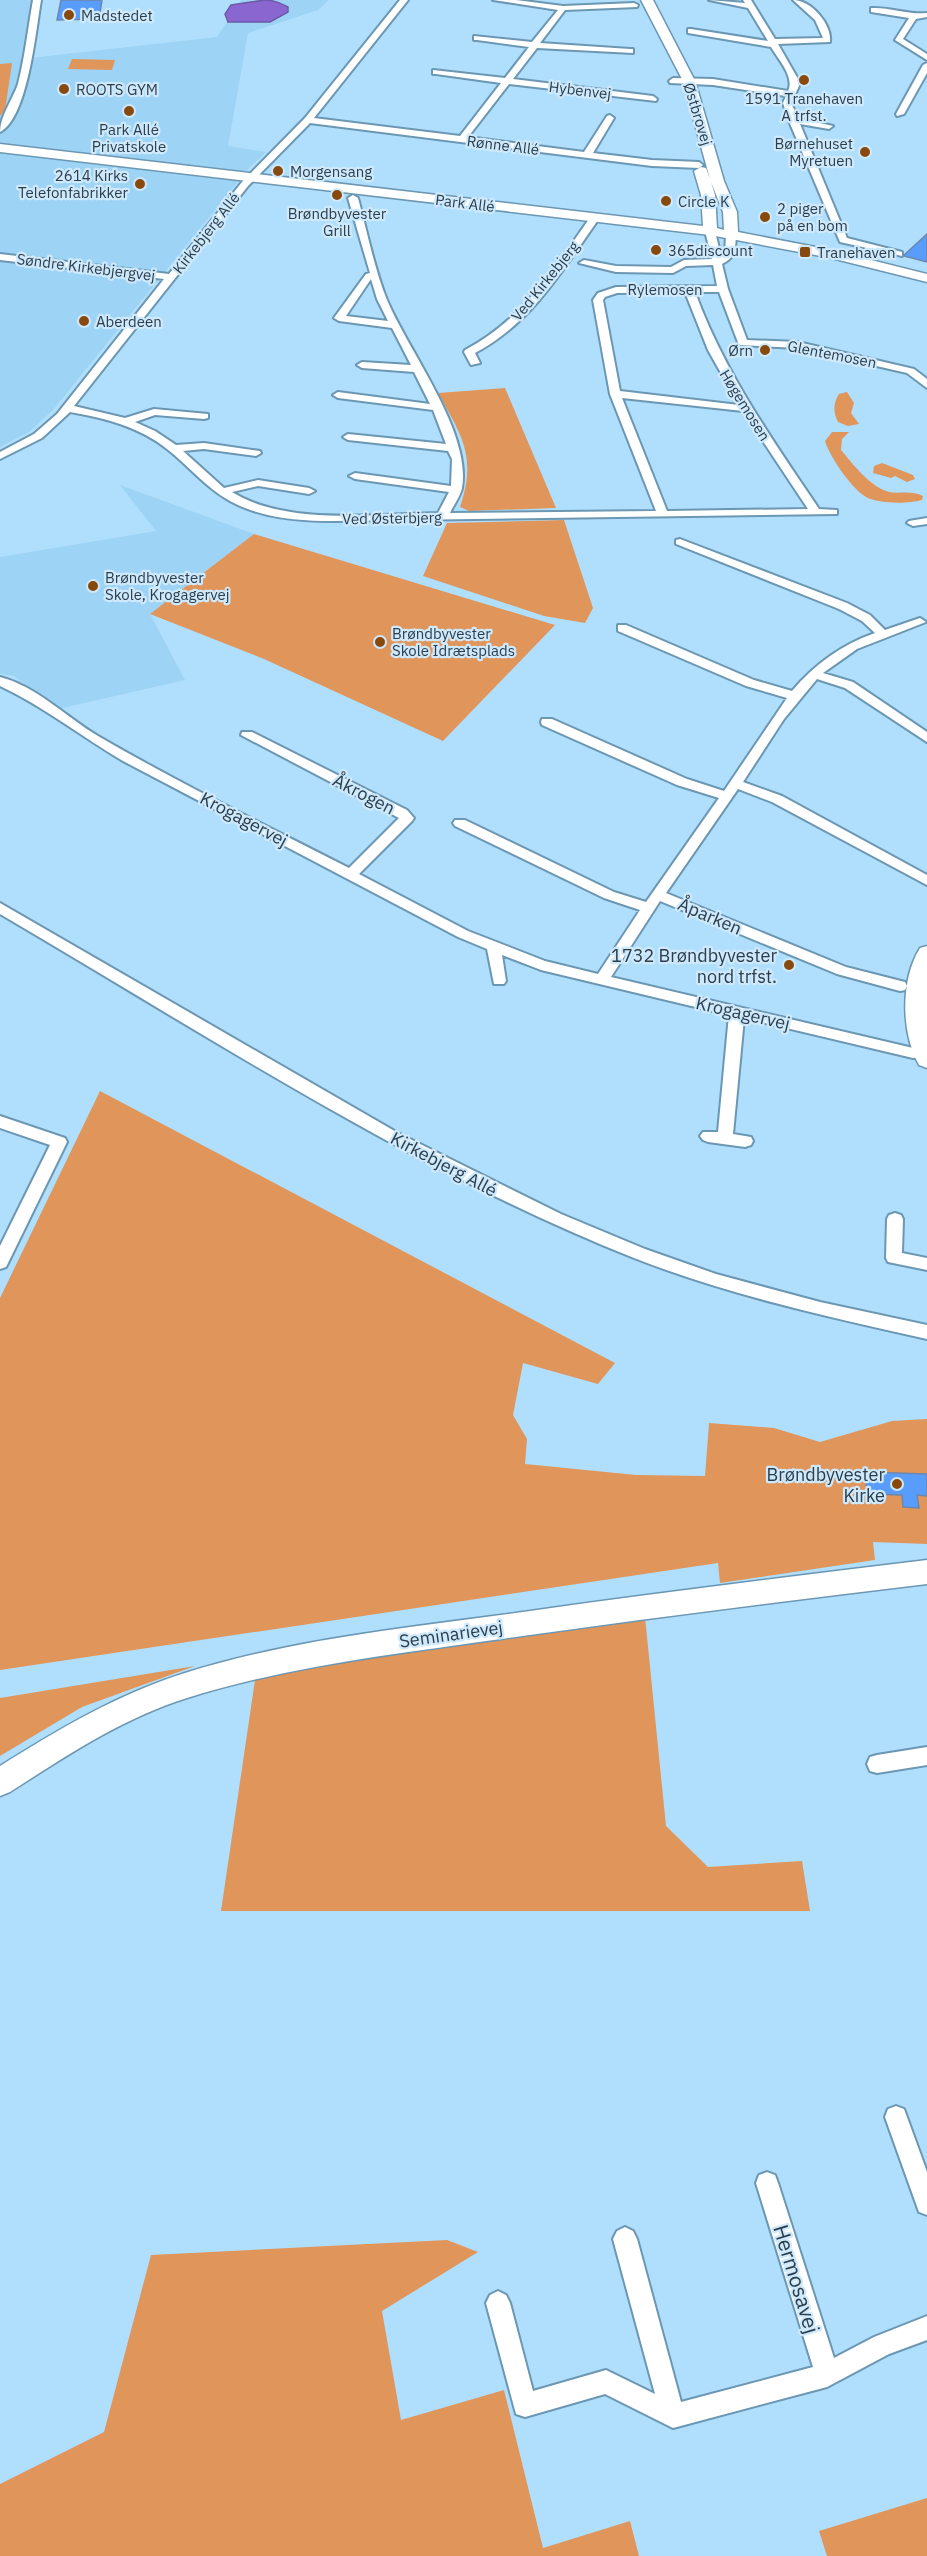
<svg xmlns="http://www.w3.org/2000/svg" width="927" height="2556" font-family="'IBM Plex Sans',sans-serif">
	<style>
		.built { fill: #9dd3f4 }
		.green { fill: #e0955b }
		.water { fill: #8a67d0; stroke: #6e5aa8; stroke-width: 1.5 }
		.building { fill: #599dfc; stroke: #6c87ac; stroke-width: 1.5 }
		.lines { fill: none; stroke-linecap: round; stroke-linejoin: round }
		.street-casing { stroke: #6b97b3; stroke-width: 4 }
		.secondary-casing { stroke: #6b97b3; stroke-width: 3 }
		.street { fill: #fff; fill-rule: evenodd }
		.secondary { fill: #fff; fill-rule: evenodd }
		.poi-dot { fill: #88490d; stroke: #cee9fc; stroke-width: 2 }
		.labels { text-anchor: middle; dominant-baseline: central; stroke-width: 4.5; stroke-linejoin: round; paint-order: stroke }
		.far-poi-label { font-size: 15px; fill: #2b3d4a; stroke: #cee9fc; text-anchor: start }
		.far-street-label { font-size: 15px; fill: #2b3d4a; stroke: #cee9fc }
		.street-label { font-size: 18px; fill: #2b3d4a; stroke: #cee9fc }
		.poi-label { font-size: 18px; fill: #2b3d4a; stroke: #cee9fc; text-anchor: end }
		.near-street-label { font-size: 21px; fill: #2b3d4a; stroke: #cee9fc }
	</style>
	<rect width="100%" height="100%" fill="#b0dffd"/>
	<!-- built -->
	<g class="built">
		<path d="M 0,0 L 32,0 L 21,59 L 217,37 L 241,0 L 329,0 L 318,10 L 248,33 L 228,146 L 266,152 L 249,168 L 53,410 L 29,432 L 0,447 Z"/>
		<path d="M 120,485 L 254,534 L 150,614 L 185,680 L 58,709 L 14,676 L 0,674 L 0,557 L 156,531 Z"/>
	</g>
	<!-- green -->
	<g class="green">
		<path d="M 72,59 L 115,60 L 112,70 L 68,69 Z"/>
		<path d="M 12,63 L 5,110 L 0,116 L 0,64 Z"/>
		<path d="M 505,388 L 556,508 L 469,511 L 460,507 C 477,457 462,436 438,393 Z"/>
		<path d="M 847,392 L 854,403 L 851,413 L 859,424 L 848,426 L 838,422 C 833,412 833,403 839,394 Z"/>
		<path d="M 832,432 L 849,432 L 842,439 L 841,450 C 853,464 870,487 889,492 C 900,494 912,490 923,496 L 922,500 C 908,504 879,504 866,497 C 851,488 830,457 825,441 Z"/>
		<path d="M 882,463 L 913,475 L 915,479 L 907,482 L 895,476 L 891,478 L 873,473 L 874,466 Z"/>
		<path d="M 564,520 L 593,608 L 585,623 L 544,616 L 423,576 L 447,523 Z"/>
		<path d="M 254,534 L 555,625 L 443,741 L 264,659 L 150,614 Z"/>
		<path d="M 100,1091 L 615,1363 L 598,1384 L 523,1363 L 513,1415 L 527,1439 L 525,1464 L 636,1475 L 705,1476 L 709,1423 L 774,1428 L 820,1442 L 892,1421 L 927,1419 L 927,1544 L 873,1542 L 875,1560 L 720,1583 L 718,1563 L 0,1670 L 0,1298 Z"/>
		<path d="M 645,1617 L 666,1826 L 708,1867 L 802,1861 L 810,1911 L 221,1911 L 255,1680 L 359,1655 Z"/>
		<path d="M 195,1666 L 82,1707 L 0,1756 L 0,1698 Z"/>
		<path d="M 447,2240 L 478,2252 L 382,2311 L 401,2420 L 504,2390 L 543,2548 L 630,2521 L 639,2556 L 0,2556 L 0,2484 L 104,2432 L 151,2255 Z"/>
		<path d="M 927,2498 L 927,2556 L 827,2556 L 819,2531 Z"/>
	</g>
	<!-- water -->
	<path class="water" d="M 265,0 C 272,0 281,3 288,7 L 288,12 L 270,22 L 228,22 L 225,14 L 231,5 Z"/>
	<!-- building -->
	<g class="building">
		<path d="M 61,0 L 102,0 L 99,19 L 57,20 Z"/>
		<path d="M 927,234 L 927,262 L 904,256 L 904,255 Z"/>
		<path d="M 865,1472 L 927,1474 L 927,1496 L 917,1495 L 919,1508 L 903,1507 L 902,1495 L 867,1494 Z"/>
	</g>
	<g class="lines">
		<defs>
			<g id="street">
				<path d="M 33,0 L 41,0 C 36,29 28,118 0,132 C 0,116 13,99 18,84 C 25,56 28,28 33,0 Z"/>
				<path d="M 400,0 L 408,0 L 314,118 L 460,136 L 501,83 L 436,74 L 433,74 L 433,70 L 505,78 L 529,47 L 477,40 L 474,40 L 474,36 L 532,42 L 558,10 L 493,0 L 516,0 L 563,6 L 634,3 L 638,5 L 637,7 L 565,10 L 540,43 L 630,49 L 633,49 L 633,53 L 537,48 L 513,79 L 653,96 L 657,99 L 656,101 L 509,84 L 468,137 L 584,152 L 607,116 L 610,115 L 614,118 L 593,153 L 652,160 L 699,162 L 703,165 L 699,168 L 652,166 L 310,123 L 248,186 L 74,406 L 125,418 L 154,409 L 208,414 L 208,418 L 204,419 L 155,415 L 135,422 L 155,431 L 176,445 L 204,443 L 260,451 L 261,453 L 256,456 L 204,449 L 183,451 L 224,488 L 258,480 L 309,488 L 315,491 L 309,494 L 258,486 L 232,492 C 286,526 376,514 438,513 L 449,492 L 355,479 L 349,476 L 355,473 L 451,486 L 452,459 L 448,451 L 348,440 L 343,437 L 348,434 L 446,444 L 433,410 L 338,398 L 333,395 L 338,392 L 430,404 L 414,372 L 362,368 L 357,365 L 362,362 L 411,365 L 392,328 L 339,321 L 334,318 L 366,274 L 370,273 L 348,198 L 353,195 L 358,198 C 367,231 374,268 387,300 C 409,352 472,433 462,488 C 460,497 453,506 450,513 L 656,511 L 610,394 L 593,300 L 598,293 L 616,287 L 717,286 L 713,265 L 686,266 L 673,273 L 616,272 L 579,263 L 584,260 L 616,266 L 671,267 L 684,260 L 712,259 L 705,231 L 710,228 L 715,231 L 721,257 L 725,253 L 726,235 L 731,232 L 736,235 C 735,249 736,257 722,264 L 728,289 L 747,340 L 798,342 L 914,369 L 927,379 L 927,388 L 907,373 L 798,348 L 739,345 L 719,292 L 695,292 C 724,372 772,439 819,509 L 837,510 L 837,514 L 333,521 C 298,521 261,518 230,501 C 206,488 189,466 167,449 C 140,427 105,418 70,412 L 42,438 L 0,459 L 0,452 L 34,434 L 57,414 L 164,279 L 0,260 L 0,254 L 169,274 L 242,182 L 305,118 ZM 371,279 L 377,299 L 388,321 L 346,316 ZM 685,292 L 708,350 L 739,405 L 620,391 L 603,300 L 605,297 L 617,293 ZM 622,398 L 743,411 L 808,509 L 667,511 Z"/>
				<path d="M 709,0 L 745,3 L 743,0 L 751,0 L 775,39 L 823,38 L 815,20 L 793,0 C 811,0 832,24 830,42 L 778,44 L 798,79 L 799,86 L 791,103 L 798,118 L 833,126 L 829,129 L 800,124 L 847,238 L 902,252 L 902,256 L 840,242 L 789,121 L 783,103 L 786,96 L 713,85 L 670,83 L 669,81 L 673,78 L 713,79 L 788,91 C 795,77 778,59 771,47 L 688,33 L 688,29 L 691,29 L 768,41 L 748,8 Z"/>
				<path d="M 871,8 C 890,7 909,15 927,13 L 927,17 L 916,19 L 903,39 L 927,54 L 927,60 L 895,40 L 909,18 L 871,12 Z"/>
				<path d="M 927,63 L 927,73 L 904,114 L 897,116 L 896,114 L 923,65 Z"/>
				<path d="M 592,215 L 600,217 C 564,268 532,323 475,353 L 480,363 L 471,365 L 464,352 L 465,350 C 523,320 555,267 592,215 Z"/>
				<path d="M 927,518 L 927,524 L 913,526 L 907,523 L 909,521 Z"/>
				<path d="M 680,539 L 847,603 L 870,615 L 885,630 L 920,618 L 926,622 L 857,649 L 823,673 L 853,682 L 927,732 L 927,742 L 845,688 L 817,679 L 784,719 L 743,782 L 782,796 L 927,875 L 927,885 L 772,802 L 738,789 L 666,893 L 846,967 L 905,982 L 907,986 L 905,990 L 900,991 L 837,974 L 660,901 L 611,977 L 913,1048 L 927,1049 L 927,1057 L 913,1058 L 744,1018 L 733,1134 L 751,1137 L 753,1141 L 751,1145 L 745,1147 L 708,1142 L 703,1140 L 700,1136 L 703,1132 L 718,1132 L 729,1015 L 541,970 L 502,955 L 506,981 L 504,984 L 494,984 L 487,949 L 458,937 L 123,761 C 82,737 43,706 0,686 L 0,677 C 36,686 66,717 98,736 C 179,783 265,825 349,868 L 399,818 L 241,735 L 242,732 L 252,732 L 407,810 L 414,818 L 412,821 L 359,874 L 468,931 L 545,961 L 598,974 L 640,910 L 604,898 L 455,826 L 453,823 L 455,820 L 465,820 L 614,892 L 646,902 L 719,798 L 677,785 L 542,725 L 541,722 L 542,719 L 552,719 L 687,779 L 724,791 L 787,698 L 746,686 L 618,631 L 618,625 L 626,625 L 754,680 L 792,691 C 815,664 841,645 875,633 L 862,621 L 839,609 L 676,544 L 676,540 Z"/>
				<path d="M 0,903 L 398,1133 L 561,1214 L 645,1249 L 716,1274 L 820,1302 L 927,1325 L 927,1339 C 828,1317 729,1295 634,1258 C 410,1169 207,1035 0,914 Z"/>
				<path d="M 0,1116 L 65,1138 L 67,1142 L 8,1263 L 6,1267 L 0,1269 L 0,1246 L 50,1145 L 0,1128 Z"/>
				<path d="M 895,1213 L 901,1215 L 903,1219 L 902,1253 L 927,1258 L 927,1270 L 888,1262 L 886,1258 L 887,1219 L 889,1215 Z"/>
				<path d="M 927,1747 L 927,1765 L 877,1773 L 870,1771 L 867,1764 L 870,1757 L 877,1755 Z"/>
				<path d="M 896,2106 L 904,2109 L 927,2172 L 927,2215 L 919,2212 L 885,2117 L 888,2109 Z"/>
				<path d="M 767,2172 L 775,2175 L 778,2183 L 834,2358 L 874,2337 L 927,2316 L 927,2340 L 889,2354 L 827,2387 L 673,2428 L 605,2394 L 525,2417 L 516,2414 L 486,2303 L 490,2295 L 498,2291 L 506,2295 L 510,2303 L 533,2391 L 606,2370 L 655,2394 L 613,2239 L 617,2231 L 625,2227 L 633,2231 L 637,2239 L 681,2402 L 813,2367 L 756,2183 L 759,2175 Z"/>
			</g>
			<g id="secondary">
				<path d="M 641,0 L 653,0 L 695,81 L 724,181 L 737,212 L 738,232 L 831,250 L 927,274 L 927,282 L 831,258 L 710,235 L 0,152 L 0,144 L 703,226 L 701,195 L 694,171 L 701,167 L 706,168 L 710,179 L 683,81 ZM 711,182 L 723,212 L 724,230 L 717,228 L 715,195 Z"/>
				<path d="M 927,946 L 927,1068 L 919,1065 C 901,1033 900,980 920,948 Z"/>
				<path d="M 927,1560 L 927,1584 C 785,1601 643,1619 501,1639 C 396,1654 289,1666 187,1698 C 123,1718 66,1756 10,1792 L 0,1796 L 0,1766 C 59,1729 118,1694 185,1673 C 296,1638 415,1627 530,1611 C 662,1592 795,1576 927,1560 Z"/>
			</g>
		</defs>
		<!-- street casing -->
		<use href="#street" class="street-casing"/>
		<!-- secondary casing -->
		<use href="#secondary" class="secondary-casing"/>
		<!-- street -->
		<use href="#street" class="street"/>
		<!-- secondary -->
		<use href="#secondary" class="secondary"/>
	</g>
	<!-- markers -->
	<g class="poi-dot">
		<circle cx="69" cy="15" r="6"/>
		<circle cx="804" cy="80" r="6"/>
		<circle cx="64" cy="89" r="6"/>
		<circle cx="129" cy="111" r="6"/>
		<circle cx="865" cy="152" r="6"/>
		<circle cx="278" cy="171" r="6"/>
		<circle cx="140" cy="184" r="6"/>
		<circle cx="337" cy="195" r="6"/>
		<circle cx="666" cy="201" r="6"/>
		<circle cx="765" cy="217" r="6"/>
		<circle cx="656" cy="250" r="6"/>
		<rect x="799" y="246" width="12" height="12" rx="3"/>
		<circle cx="84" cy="321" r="6"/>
		<circle cx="765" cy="350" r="6"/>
		<circle cx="93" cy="586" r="6"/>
		<circle cx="380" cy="642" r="6"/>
		<circle cx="789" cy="965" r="6"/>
		<circle cx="897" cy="1484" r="6"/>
	</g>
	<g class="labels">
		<!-- far-poi labels -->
		<g class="far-poi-label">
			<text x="81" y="15">Madstedet</text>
			<text x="76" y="89">ROOTS GYM</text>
			<text x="804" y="98" text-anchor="middle">1591 Tranehaven<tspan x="804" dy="17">A trfst.</tspan></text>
			<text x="129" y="129" text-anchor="middle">Park Allé<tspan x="129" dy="17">Privatskole</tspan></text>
			<text x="853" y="143" text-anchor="end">Børnehuset<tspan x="853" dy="17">Myretuen</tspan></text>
			<text x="290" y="171">Morgensang</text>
			<text x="128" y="175" text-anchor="end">2614 Kirks<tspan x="128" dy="17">Telefonfabrikker</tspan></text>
			<text x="678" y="201">Circle K</text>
			<text x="777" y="208">2 piger<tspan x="777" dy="17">på en bom</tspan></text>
			<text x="337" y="213" text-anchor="middle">Brøndbyvester<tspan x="337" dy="17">Grill</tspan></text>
			<text x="668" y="250">365discount</text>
			<text x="817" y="252">Tranehaven</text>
			<text x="96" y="321">Aberdeen</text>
			<text x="753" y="350" text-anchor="end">Ørn</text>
			<text x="105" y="577">Brøndbyvester<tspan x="105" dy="17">Skole, Krogagervej</tspan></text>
			<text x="392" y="633">Brøndbyvester<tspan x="392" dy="17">Skole Idrætsplads</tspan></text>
		</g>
		<!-- far-street labels -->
		<g class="far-street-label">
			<text transform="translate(580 90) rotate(7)">Hybenvej</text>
			<text transform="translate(698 114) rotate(73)">Østbrovej</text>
			<text transform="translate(503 145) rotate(7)">Rønne Allé</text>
			<text transform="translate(465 203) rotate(7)">Park Allé</text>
			<text transform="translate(206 233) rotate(-52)">Kirkebjerg Allé</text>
			<text transform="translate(86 267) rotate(7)">Søndre Kirkebjergvej</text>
			<text transform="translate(545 281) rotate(-51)">Ved Kirkebjerg</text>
			<text x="665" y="289">Rylemosen</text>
			<text transform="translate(832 354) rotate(11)">Glentemosen</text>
			<text transform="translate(745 405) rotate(58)">Høgemosen</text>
			<text transform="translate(392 518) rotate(-1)">Ved Østerbjerg</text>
		</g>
		<!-- street labels -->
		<g class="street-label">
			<text transform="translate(364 794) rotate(27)">Åkrogen</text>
			<text transform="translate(244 819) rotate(28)">Krogagervej</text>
			<text transform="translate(710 916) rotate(23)">Åparken</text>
			<text transform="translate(743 1013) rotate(13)">Krogagervej</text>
			<text transform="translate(444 1164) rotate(28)">Kirkebjerg Allé</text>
			<text transform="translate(451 1634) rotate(-8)">Seminarievej</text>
		</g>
		<!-- poi labels -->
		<g class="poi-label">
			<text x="777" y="955">1732 Brøndbyvester<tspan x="777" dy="21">nord trfst.</tspan></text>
			<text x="885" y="1474">Brøndbyvester<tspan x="885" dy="21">Kirke</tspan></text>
		</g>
		<!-- near-street labels -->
		<g class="near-street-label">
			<text transform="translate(797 2279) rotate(73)">Hermosavej</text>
		</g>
	</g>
</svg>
